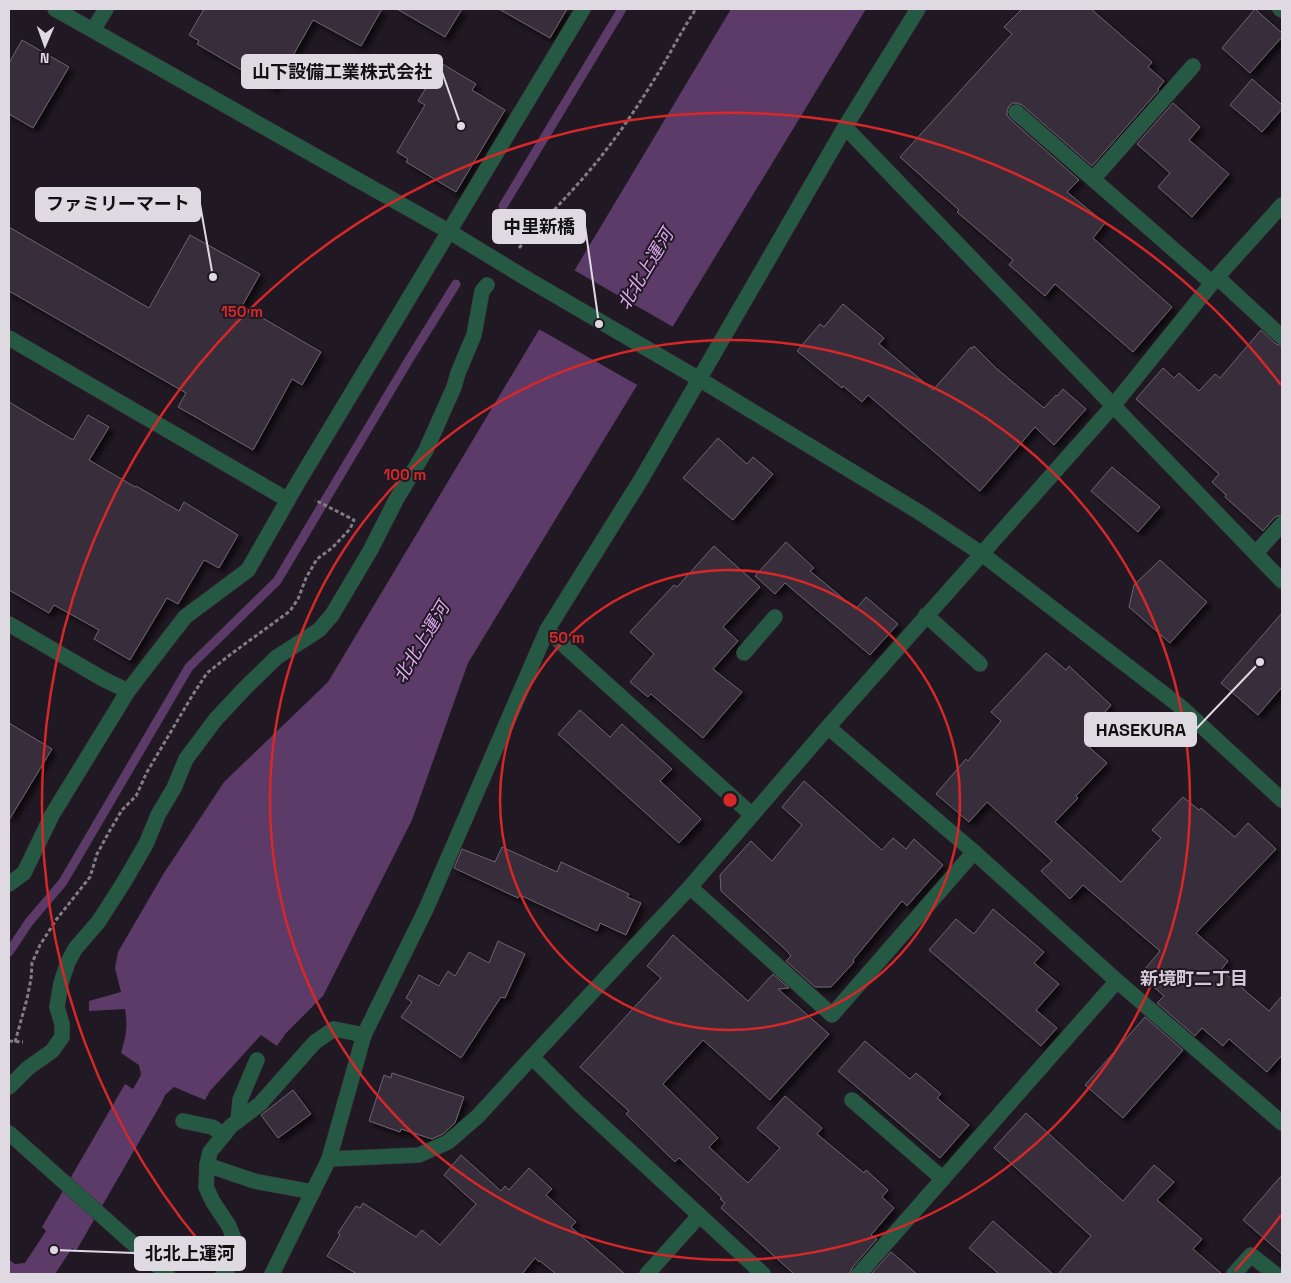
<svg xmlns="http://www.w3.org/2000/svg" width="1291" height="1283" font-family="'Space Grotesk','Noto Sans JP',sans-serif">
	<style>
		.water { fill: #5d3b69 }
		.pier { fill: #201822 }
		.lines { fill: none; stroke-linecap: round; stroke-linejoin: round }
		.stream { stroke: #5d3b69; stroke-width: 9 }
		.building { fill: #372f3a; stroke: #6d6370; filter: url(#shadow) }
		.minor-casing { stroke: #3b333d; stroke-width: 16 }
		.path { stroke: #837c85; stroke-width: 3; stroke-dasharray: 4 2.5; stroke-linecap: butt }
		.minor { stroke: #265944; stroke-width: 15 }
		.ring { fill: none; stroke: #d62828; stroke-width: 2.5 }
		.labels { text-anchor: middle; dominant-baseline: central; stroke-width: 4; stroke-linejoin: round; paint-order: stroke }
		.water-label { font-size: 18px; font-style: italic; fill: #e0aaf2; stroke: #201822 }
		.neighbourhood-label { font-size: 18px; font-weight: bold; fill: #d4c9d8; stroke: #201822 }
		.centre { fill: #d62828; stroke: #201822; stroke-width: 2.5 }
		.ring-label { font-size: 15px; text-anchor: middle; font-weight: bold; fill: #d62828; stroke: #201822; stroke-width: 4; stroke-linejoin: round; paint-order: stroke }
		.leader { fill: none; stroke: #dfdae1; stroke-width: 2 }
		.callout-dot { fill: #dfdae1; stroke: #201822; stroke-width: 2 }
		.callout { fill: #dfdae1; stroke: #dfdae1; stroke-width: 2 }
		.callout-label { font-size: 18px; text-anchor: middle; font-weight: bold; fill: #111 }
	</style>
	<defs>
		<filter id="shadow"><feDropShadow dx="4.5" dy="4.5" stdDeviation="2.5" flood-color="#0009"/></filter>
	</defs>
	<rect width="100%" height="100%" fill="#201822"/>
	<!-- water -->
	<path class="water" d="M 731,9 L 866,9 L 468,663 L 412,820 L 323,996 L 286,1033 L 277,1046 L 261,1035 L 210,1091 L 205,1100 L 174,1087 L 165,1095 L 161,1104 L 76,1251 L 72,1248 L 55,1274 L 9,1274 L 9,1260 L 15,1264 L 25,1263 L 46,1231 L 42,1227 L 125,1084 L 133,1089 L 141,1075 L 139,1065 L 121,1053 C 126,1036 128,1027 125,1009 L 89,1011 L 89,1001 L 121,992 L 115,968 L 118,952 L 164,873 L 224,782 L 328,682 Z"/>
	<!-- pier -->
	<path class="pier" d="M 572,269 L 675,328 L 639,386 L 537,328 Z"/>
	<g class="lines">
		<!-- stream -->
		<g class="stream">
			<path d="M 503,206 L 622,9"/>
			<path d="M 9,952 L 29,922 L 63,882 L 189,667 L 277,581 L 410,358 L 456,284"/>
		</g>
	</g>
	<!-- building -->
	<g class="building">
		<path d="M 204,9 L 382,9 L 361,46 L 313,20 L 274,89 L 197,44 L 199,41 L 189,35 Z"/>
		<path d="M 397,9 L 462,9 L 445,37 Z"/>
		<path d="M 499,9 L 567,9 L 550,38 Z"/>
		<path d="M 1022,9 L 1091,9 L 1152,62 L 1148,67 L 1164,81 L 1158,89 L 1159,90 L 1092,166 L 1022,105 L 1017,103 L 1013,103 L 1009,106 L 1007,111 L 1007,115 L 1010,119 L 1079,180 L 1067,192 L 1105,223 L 1093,238 L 1172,307 L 1133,352 L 1055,284 L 1045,296 L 1009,265 L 1013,260 L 957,212 L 959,210 L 900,157 L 1012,34 L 1004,27 Z"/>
		<path d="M 1255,9 L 1282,33 L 1282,37 L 1250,73 L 1222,48 Z"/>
		<path d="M 22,40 L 69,67 L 33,128 L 9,114 L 9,63 Z"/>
		<path d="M 441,63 L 476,84 L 472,90 L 505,110 L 456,192 L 406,162 L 408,159 L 397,152 L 425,105 L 418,101 Z"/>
		<path d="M 1252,79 L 1282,105 L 1282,109 L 1262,132 L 1230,105 Z"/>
		<path d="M 1173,103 L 1200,127 L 1189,140 L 1229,174 L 1192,217 L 1158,187 L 1170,173 L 1137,144 Z"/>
		<path d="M 9,227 L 149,308 L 190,235 L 260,274 L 242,306 L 321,352 L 302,385 L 292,379 L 253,450 L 178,407 L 186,393 L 9,291 Z"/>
		<path d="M 843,304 L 884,338 L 879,344 L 933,390 L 971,347 L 972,349 L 974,346 L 997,369 L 1044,408 L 1056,395 L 1057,396 L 1063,389 L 1086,409 L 1054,445 L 1035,427 L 980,491 L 868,395 L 862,402 L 843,386 L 842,388 L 797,351 L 820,324 L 824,327 Z"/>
		<path d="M 1261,330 L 1276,344 L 1282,346 L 1282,515 L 1275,517 L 1263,531 L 1225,497 L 1226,495 L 1212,482 L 1219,474 L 1136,399 L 1163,368 L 1174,378 L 1179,373 L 1199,391 L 1215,374 L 1220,378 Z"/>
		<path d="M 9,402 L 73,440 L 88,415 L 109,427 L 89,460 L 135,487 L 136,486 L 179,511 L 184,502 L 238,535 L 219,568 L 204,560 L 178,604 L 167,598 L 130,660 L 94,639 L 99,630 L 54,605 L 49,613 L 9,590 Z"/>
		<path d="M 718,438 L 747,464 L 753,457 L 773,474 L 733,520 L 683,478 Z"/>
		<path d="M 1112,467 L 1160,507 L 1138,532 L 1091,491 Z"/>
		<path d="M 786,542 L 814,568 L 810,571 L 856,609 L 866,597 L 898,624 L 870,655 L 785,583 L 775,594 L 755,576 Z"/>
		<path d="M 714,546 L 760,587 L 723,627 L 738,641 L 713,669 L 742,692 L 703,738 L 651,694 L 648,697 L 630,682 L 654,654 L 630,632 L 674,585 L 677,587 Z"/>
		<path d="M 1160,560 L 1207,602 L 1170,643 L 1129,607 L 1134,585 Z"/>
		<path d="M 1282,613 L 1282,687 L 1258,715 L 1221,683 Z"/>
		<path d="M 1046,653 L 1066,670 L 1069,666 L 1111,705 L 1084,737 L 1092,744 L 1089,747 L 1107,763 L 1076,796 L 1078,798 L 1055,822 L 1121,882 L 1161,838 L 1152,830 L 1183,797 L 1199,810 L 1201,808 L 1235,837 L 1248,823 L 1276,849 L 1196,933 L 1228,961 L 1221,970 L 1269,1011 L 1282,996 L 1282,1055 L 1267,1072 L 1229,1039 L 1223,1046 L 1202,1028 L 1195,1036 L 1157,1003 L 1164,996 L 1140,975 L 1160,951 L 1083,885 L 1070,899 L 1041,871 L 1052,861 L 987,802 L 969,822 L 936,794 L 966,759 L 968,761 L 1001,721 L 991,712 Z"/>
		<path d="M 580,710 L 610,737 L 622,724 L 672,769 L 660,781 L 701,819 L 679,843 L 558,734 Z"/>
		<path d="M 9,723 L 52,749 L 9,820 Z"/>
		<path d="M 804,781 L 882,850 L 893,838 L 906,849 L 914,839 L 943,865 L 907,906 L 902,901 L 853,960 L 854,962 L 831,987 L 815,987 L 786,961 L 791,956 L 787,951 L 721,891 L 720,875 L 751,841 L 772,861 L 802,825 L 782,807 Z"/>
		<path d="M 502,847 L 557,872 L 561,862 L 629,894 L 627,897 L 641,903 L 626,935 L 600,923 L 597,931 L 520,895 L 518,898 L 454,868 L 462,849 L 495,862 Z"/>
		<path d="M 993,909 L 1044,952 L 1034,963 L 1059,984 L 1036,1010 L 1057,1028 L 1041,1046 L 929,950 L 956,919 L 974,934 Z"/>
		<path d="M 673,935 L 748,1001 L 773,974 L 789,988 L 778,989 L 829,1034 L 770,1100 L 703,1040 L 663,1084 L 718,1138 L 709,1147 L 748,1183 L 780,1148 L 757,1128 L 785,1096 L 822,1128 L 817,1134 L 864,1173 L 866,1170 L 888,1190 L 882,1197 L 894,1208 L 871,1235 L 877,1239 L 852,1268 L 850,1274 L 794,1274 L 721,1208 L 725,1203 L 720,1199 L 722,1198 L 679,1158 L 675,1162 L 626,1114 L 629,1111 L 580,1067 L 661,978 L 647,966 Z"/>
		<path d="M 498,941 L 525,954 L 505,998 L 501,997 L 461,1058 L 401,1017 L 412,1002 L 406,998 L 419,975 L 439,986 L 448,971 L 455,976 L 469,952 L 489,963 Z"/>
		<path d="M 1145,1017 L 1183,1050 L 1123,1118 L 1085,1085 Z"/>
		<path d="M 865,1041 L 910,1079 L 916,1073 L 941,1094 L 937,1098 L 969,1125 L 940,1158 L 838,1071 Z"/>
		<path d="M 392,1073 L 464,1097 L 455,1123 L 443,1134 L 432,1139 L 401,1129 L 400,1132 L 369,1121 L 384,1075 L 391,1078 Z"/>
		<path d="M 293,1090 L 311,1114 L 278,1138 L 261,1115 Z"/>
		<path d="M 1026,1113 L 1123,1201 L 1154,1165 L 1174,1182 L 1157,1200 L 1202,1239 L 1193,1249 L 1222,1274 L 1058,1274 L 1091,1236 L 994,1148 Z"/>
		<path d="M 461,1155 L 501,1191 L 505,1186 L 509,1190 L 529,1168 L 552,1189 L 546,1195 L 576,1222 L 571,1227 L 625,1274 L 556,1274 L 540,1261 L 539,1262 L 535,1258 L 522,1274 L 357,1274 L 327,1256 L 340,1235 L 338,1233 L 356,1206 L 360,1208 L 363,1203 L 416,1237 L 422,1230 L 440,1245 L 476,1204 L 444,1175 Z"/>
		<path d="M 1282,1175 L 1282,1254 L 1243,1220 Z"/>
		<path d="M 993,1221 L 1053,1274 L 999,1274 L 969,1248 Z"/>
		<path d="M 891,1252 L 917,1274 L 871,1274 Z"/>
	</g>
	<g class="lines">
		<defs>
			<g id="minor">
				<path d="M 55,9 L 450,232 L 529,280 L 699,379 L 919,512 L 982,554 L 1181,707 L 1282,800"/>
				<path d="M 1280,9 L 1282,10"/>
				<path d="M 93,30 L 106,9"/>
				<path d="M 1016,112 L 1212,283"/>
				<path d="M 845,127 L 1282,581"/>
				<path d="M 1093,179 L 1193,66"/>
				<path d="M 1217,277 L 1282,337"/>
				<path d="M 9,338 L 288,500"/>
				<path d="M 1256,553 L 1282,524"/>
				<path d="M 926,615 L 980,664"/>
				<path d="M 9,624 L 103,679 L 128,691"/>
				<path d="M 547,630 L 752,815"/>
				<path d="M 744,653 L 775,617"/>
				<path d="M 828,727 L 974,852 L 1117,981 L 859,1274"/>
				<path d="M 9,884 L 24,873 L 52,815 L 128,691 L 185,617 L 248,570 L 297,484 L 583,9"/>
				<path d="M 690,887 L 832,1015 L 974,852"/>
				<path d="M 1117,981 L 1282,1123"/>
				<path d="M 532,1057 L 579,1104 L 763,1274"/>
				<path d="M 9,1087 L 28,1068 L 52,1051 L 62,1037 L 62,1024 L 57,1007 L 61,983 L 68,962 L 75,949 L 99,921 L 124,882 L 146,844 L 158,815 L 174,788 L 186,759 L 216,719 L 246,687 L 277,657 L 319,630 L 332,615 L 370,551 L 396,500 L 426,450 L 454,387 L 458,373 L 474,335 L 482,291 L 487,285"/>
				<path d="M 852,1100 L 943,1179"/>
				<path d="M 183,1121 L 212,1127 L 224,1135"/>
				<path d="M 238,1121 L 240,1100 L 257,1060"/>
				<path d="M 9,1133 L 167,1274"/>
				<path d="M 329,1159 L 419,1155 L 448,1142 L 478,1116 L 532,1057 L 690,887 L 828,727 L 1113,406 L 1217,277 L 1282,205"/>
				<path d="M 207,1165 L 254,1181 L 313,1192"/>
				<path d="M 223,1274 L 228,1268 L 233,1254 L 234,1239 L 229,1226 L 213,1202 L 206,1187 L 207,1165 L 210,1152 L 231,1126 L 260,1104 L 315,1042 L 334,1029 L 364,1035"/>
				<path d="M 272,1274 L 329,1159 L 364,1035 L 426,909 L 547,630 L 642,478 L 845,127 L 918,9"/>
				<path d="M 647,1274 L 699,1216"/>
				<path d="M 1234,1274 L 1251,1255 L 1275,1274"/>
			</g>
		</defs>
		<!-- minor casing -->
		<use href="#minor" class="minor-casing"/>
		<!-- path -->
		<g class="path">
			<path d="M 519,248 C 547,217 578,186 603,154 C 625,126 645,95 663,65 C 674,46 684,27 696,9"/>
			<path d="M 9,1041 L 23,1042"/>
			<path d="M 15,1042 L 27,999 L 31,979 L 32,963 L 40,945 L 56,920 L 90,877 L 97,854 L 109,832 L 122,810 L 136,796 L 147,772 L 192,696 L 207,673 L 231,654 L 290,611 L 298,599 L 306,578 L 317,559 L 332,548 L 350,529 L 354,520 L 315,500"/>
		</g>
		<!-- minor -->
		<use href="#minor" class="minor"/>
	</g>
	<!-- distance rings -->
	<g class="ring">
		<circle cx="730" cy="800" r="230"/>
		<circle cx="730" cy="800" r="460"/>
		<path d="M1281 1215A690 690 0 0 1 1235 1271M225 1271A690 690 0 1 1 1281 385"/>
	</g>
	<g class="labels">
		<!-- water labels -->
		<g class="water-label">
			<text transform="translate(645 269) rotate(-59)">北北上運河</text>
			<text transform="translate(421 642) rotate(-59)">北北上運河</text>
		</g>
		<!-- neighbourhood labels -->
		<g class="neighbourhood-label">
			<text x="1194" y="978">新境町二丁目</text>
		</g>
	</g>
	<circle cx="730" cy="800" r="8" class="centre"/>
	<g class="ring-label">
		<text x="242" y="317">150 m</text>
		<text x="405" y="480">100 m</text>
		<text x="567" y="643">50 m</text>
	</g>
	<!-- callouts -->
	<path class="leader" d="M461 126L442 72M213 277L200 204M599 324L585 226M1260 662L1196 729M54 1250L135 1253"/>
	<g class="callout-dot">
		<circle cx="461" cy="126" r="5"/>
		<circle cx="213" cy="277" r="5"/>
		<circle cx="599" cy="324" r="5"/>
		<circle cx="1260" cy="662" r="5"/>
		<circle cx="54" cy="1250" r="5"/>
	</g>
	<g class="callout">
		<rect x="242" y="55" width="200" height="33" rx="5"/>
		<rect x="36" y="188" width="164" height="33" rx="5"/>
		<rect x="493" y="210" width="92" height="33" rx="5"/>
		<rect x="1085" y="713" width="111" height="33" rx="5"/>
		<rect x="135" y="1237" width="110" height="33" rx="5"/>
	</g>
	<g class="callout-label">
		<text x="342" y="78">山下設備工業株式会社</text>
		<text x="118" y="210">ファミリーマート</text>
		<text x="539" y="233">中里新橋</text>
		<text x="1141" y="736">HASEKURA</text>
		<text x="190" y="1260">北北上運河</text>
	</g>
	<!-- border -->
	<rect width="1291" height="1283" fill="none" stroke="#dfdae1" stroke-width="20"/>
	<!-- north arrow -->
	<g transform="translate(45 45) rotate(182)" stroke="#201822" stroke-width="4" paint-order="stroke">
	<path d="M0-4L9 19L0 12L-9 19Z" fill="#dfdae1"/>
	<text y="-8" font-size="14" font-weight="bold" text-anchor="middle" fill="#dfdae1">N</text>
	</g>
</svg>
